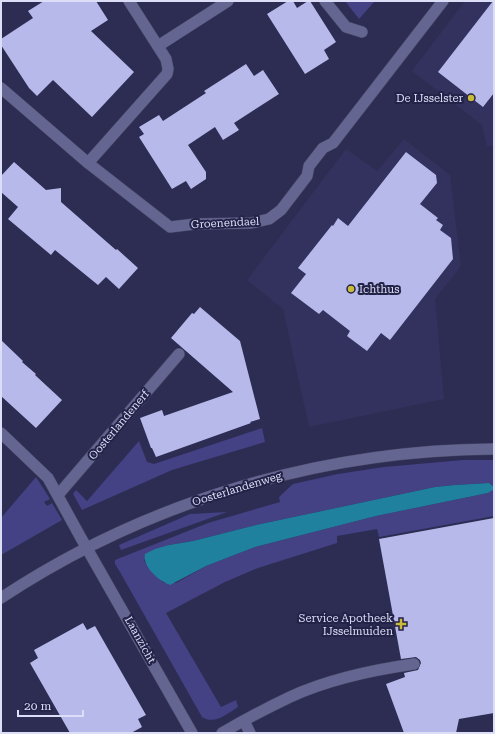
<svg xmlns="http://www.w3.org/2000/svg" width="495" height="734" font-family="'Roboto Serif',serif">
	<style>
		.built { fill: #33325f }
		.green { fill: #444184; fill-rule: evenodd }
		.water { fill: #1f819d }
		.building { fill: #b6b9e9 }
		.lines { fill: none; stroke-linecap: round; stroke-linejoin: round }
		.minor-casing { stroke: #494969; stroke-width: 12 }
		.tertiary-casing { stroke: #494969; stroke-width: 12 }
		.minor { stroke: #646590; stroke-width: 11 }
		.tertiary { stroke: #646590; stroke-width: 11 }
		.poi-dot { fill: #caba3a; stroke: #232248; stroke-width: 1.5 }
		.labels { text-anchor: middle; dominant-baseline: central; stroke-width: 4; stroke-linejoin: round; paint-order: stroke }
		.poi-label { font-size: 11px; fill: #dcdef7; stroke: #232248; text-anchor: end }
		.street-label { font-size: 11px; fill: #dcdef7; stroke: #232248 }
	</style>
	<rect width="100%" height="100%" fill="#2d2d53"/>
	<!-- built -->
	<g class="built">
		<path d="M 465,1 L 494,1 L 494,146 L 487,146 L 482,125 L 412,71 Z"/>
		<path d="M 404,139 L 450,175 L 461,266 L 435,299 L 444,399 L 309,427 L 283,309 L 247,280 L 346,149 L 377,171 Z"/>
	</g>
	<!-- green -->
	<g class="green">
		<path d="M 345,1 L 375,1 L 359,19 Z"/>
		<path d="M 262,428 L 265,442 L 172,470 L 82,510 L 73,494 L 76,490 L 87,501 L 139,441 L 147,462 L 154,464 Z"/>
		<path d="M 463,460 L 494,460 L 494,516 L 379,537 L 377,529 L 337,536 L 337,543 L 258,568 L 225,582 L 166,613 L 221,707 L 236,700 L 238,707 C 227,714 215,725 202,717 L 120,572 L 115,564 L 115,560 L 208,523 L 280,502 L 279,497 L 293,484 L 338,474 L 384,467 ZM 489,483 L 494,487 L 488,493 L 376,516 L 255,547 L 206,566 L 176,583 L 164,583 L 148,567 L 144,560 L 169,545 L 193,541 L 256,525 L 435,487 L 455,485 Z"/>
		<path d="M 36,477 L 50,499 L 44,502 L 47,506 L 52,503 L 62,520 L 1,555 L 1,518 Z"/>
		<path d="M 227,512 L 121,550 L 119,545 L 190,514 Z"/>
	</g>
	<!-- water -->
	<path class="water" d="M 489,483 L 494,487 L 493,490 L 488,493 L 376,516 L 255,547 L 206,566 L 170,585 C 159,581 142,567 145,554 L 155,549 L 169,545 L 193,541 L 256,525 L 435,487 L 455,485 Z"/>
	<!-- building -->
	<g class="building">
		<path d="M 44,1 L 96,1 L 108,20 L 91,31 L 134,72 L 92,117 L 53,80 L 37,96 L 29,88 L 1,45 L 1,39 L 33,18 L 28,11 Z"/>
		<path d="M 288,1 L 293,1 L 297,8 L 308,1 L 310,1 L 336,42 L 324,50 L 329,59 L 305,74 L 267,14 Z"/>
		<path d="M 493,1 L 494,1 L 494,93 L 483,107 L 438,72 Z"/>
		<path d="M 246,64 L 254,76 L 263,70 L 279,94 L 234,123 L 239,130 L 223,140 L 215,127 L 188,145 L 206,172 L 206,179 L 191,189 L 186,181 L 172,189 L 139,137 L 144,134 L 139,127 L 159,115 L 163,121 L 206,93 L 204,91 Z"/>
		<path d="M 406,152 L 436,175 L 437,183 L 420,204 L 438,218 L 436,220 L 443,225 L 440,230 L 451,238 L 453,259 L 390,340 L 381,333 L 367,351 L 347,336 L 350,331 L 323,310 L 319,314 L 291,293 L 306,274 L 298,268 L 332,225 L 333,226 L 338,218 L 348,226 Z"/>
		<path d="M 14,162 L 46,190 L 61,188 L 61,202 L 116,250 L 117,249 L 138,268 L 119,289 L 106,277 L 98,285 L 55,250 L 51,255 L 8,219 L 18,207 L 1,192 L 1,176 Z"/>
		<path d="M 200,307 L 240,341 L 260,419 L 250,422 L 251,423 L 156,457 L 152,448 L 151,448 L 140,418 L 162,410 L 164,416 L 233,392 L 171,338 L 192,313 L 194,314 Z"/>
		<path d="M 1,340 L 23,361 L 22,362 L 36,374 L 35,375 L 62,400 L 36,428 L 1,396 Z"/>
		<path d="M 494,518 L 494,713 L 459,719 L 456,733 L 404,733 L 386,684 L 405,677 L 404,673 L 418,670 L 421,663 L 420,660 L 416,657 L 401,659 L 379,539 Z"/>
		<path d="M 83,623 L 87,630 L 95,626 L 146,715 L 138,719 L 142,727 L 131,733 L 70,733 L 30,663 L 38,658 L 34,650 Z"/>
	</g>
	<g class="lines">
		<defs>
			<g id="minor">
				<path d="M 325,1 L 346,27 L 362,32"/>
				<path d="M 158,46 L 228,1"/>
				<path d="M 1,88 L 88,163 L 170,227 L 195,224 L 251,223 L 269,219 L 281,210 L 307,176 L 309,166 L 323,148 L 333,143 L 443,1"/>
				<path d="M 88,163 L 167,74 L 168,69 L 166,59 L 129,1"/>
				<path d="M 1,433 L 48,478 L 81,538 L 192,733"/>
				<path d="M 58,495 L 179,354"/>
				<path d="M 244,721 L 250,733"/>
				<path d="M 222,733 C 244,720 267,708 290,697 C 329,679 372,670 414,664"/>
			</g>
			<path id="tertiary" d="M 1,598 C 146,502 320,450 494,449"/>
		</defs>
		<!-- minor casing -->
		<use href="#minor" class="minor-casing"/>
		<!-- tertiary casing -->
		<use href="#tertiary" class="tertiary-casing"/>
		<!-- minor -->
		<use href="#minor" class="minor"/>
		<!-- tertiary -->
		<use href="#tertiary" class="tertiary"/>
	</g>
	<!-- markers -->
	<g class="poi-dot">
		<circle cx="471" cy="98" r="4"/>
		<circle cx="351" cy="289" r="4"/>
		<path d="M399 618h4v4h4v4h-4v4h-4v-4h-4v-4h4z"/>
	</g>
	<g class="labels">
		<!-- poi labels -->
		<g class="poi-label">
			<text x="463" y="98">De IJsselster</text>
			<text x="359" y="289" text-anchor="start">Ichthus</text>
			<text x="393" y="618">Service Apotheek<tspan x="393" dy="13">IJsselmuiden</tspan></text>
		</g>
		<!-- street labels -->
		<g class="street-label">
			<text transform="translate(225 223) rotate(-3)">Groenendael</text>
			<text transform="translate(119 425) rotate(-50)">Oosterlandenerf</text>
			<text transform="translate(237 489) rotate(-17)">Oosterlandenweg</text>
			<text transform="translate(140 640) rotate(61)">Laanzicht</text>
		</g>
	</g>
	<!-- border -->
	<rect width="495" height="734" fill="none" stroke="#dcdef7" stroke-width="4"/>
	<!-- scale -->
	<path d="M18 710v6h65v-6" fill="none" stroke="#dcdef7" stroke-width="2"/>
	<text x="24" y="710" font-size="12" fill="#dcdef7" stroke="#232248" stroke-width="3" paint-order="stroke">20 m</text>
</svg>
